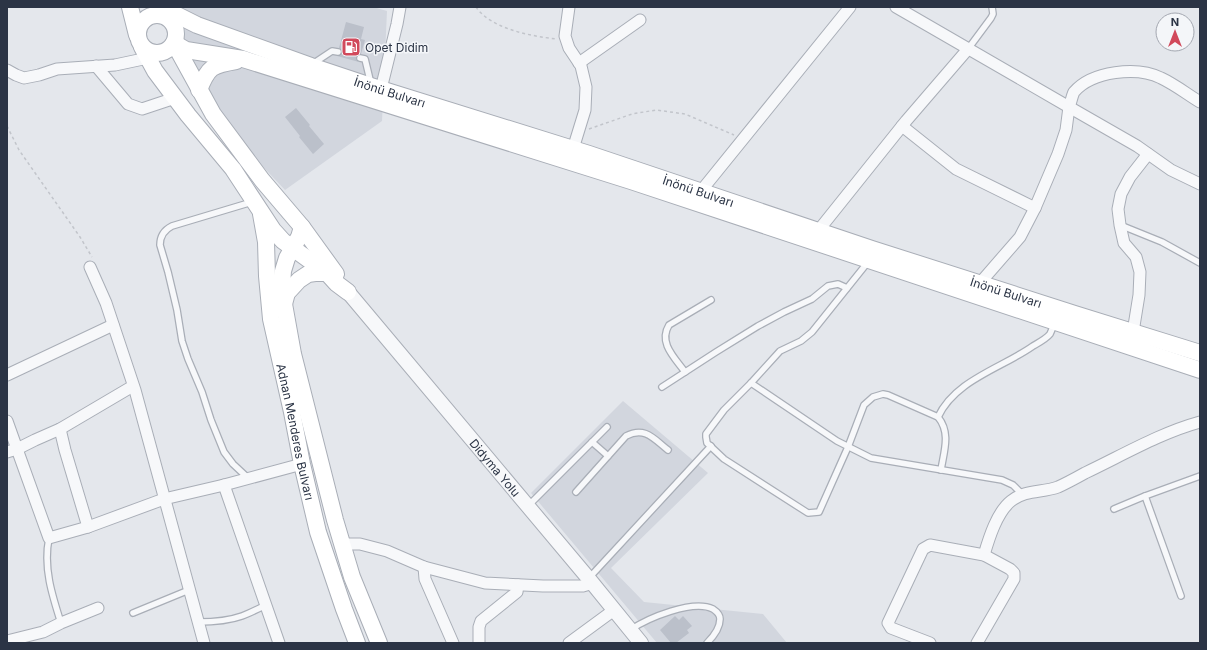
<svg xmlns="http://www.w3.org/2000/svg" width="1207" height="650" font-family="Inter,sans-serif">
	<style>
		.built { fill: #d2d6de }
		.building { fill: #bbc0ca }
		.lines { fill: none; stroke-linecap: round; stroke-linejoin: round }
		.service-casing { stroke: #a9aeb7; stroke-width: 8 }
		.minor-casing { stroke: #a9aeb7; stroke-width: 13 }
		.tertiary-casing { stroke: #a9aeb7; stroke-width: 16 }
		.secondary-casing { stroke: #a9aeb7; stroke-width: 18 }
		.path { stroke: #c2c5cb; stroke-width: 1.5; stroke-dasharray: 3 3; stroke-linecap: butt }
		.service { stroke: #f7f8fa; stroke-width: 5.5 }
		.minor { stroke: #f7f8fa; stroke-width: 11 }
		.tertiary { stroke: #f7f8fa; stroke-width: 14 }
		.secondary { stroke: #fff; stroke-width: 16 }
		.labels { text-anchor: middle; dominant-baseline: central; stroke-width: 3; stroke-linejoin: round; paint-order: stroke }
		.poi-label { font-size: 12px; fill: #2b3445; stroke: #f4f6f9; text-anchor: start }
		.street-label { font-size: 12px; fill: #2b3445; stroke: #f4f6f9 }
	</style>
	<rect width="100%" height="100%" fill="#e4e7ec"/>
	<!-- built -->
	<g class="built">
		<path d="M 158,7 L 373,7 L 387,11 L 382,121 L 285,190 L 213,114 Z"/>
		<path d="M 623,401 L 708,473 L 611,568 L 644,602 L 763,614 L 787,643 L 657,643 L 531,493 Z"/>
	</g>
	<!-- building -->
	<g class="building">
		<path d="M 346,22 L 364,27 L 361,39 L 365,40 L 361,54 L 357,55 L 356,58 L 356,60 L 359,62 L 337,56 L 340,56 L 342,53 L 342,50 L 339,48 Z"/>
		<path d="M 296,108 L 310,125 L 309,126 L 324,144 L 313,154 L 299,137 L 300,136 L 285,117 Z"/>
		<path d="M 675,616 L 679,620 L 683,616 L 692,626 L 687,630 L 689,633 L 676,643 L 671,643 L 660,630 Z"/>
	</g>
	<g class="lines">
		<defs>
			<g id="service">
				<path d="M 968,49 L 991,18 L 993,14 L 992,7"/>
				<path d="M 360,58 L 365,59 L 371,84"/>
				<path d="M 314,63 L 332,51 L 338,52"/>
				<path d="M 1120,225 L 1162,242 L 1200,263"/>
				<path d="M 868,262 L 812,332 L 801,341 L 780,351 L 751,383 L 724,410 L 706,434 L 706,437 L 707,443 L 724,459 L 808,513 L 819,512 L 848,447 L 864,405 L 873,397 L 883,394 L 888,395 L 938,417 C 951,433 944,451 941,470"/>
				<path d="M 685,372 C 675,358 658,343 669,325 L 711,300"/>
				<path d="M 751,383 L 837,441 L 871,458 L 1002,480 L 1013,485 L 1022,494"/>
				<path d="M 662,387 L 716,352 L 758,326 L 784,312 L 812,299 L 828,286 L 838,284 L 847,288"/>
				<path d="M 938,417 C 955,380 1002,368 1033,346 C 1038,343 1046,339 1050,334 C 1052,330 1053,326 1055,323"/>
				<path d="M 592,442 L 608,456"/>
				<path d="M 248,478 L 233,464 L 224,452 L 211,420 L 202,392 L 188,359 L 182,341 L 177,310 L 168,272 L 160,245 C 160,236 164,230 172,226 L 252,202"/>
				<path d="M 576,492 L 626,436 C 645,426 654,439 668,450"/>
				<path d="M 1145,496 L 1181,596"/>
				<path d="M 528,506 L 607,427"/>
				<path d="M 1114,509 L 1145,496 L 1200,476"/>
				<path d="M 49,538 C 43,567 52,595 61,623"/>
				<path d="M 589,578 L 711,446"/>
				<path d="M 133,613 L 189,590"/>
				<path d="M 198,622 C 213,622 228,621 242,616 C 250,613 258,609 266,605"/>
				<path d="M 630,630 C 648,618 693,599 713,609 C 716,611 720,615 720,619 C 720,628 713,637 707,643"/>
			</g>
			<g id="minor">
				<path d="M 569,7 L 565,36 L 569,48 L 581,66 L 586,87 L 585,110 L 573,149"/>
				<path d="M 896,7 L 1069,107 L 1066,130 L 1058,154 L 1035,208 L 1020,237 L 980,283"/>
				<path d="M 579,63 L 640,20"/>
				<path d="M 96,66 L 128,104 L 142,109 L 175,98"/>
				<path d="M 7,70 L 16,75 L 24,78 L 39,75 L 57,69 L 115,65 L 148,58"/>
				<path d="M 381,89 L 397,24 L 400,7"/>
				<path d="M 1200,102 C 1187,94 1174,84 1161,78 C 1137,66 1092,71 1074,92 C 1072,96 1071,102 1069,107 L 1137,146 L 1171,170 L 1200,184"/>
				<path d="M 902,126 L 956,169 L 1035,208"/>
				<path d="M 701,191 L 850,7"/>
				<path d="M 818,231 L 906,121 L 968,49"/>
				<path d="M 90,267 L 106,303 L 135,390 L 204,643"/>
				<path d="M 1133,332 L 1139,295 L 1140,272 L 1136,257 L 1124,243 L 1120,225 L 1118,209 L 1121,194 L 1130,177 L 1148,154"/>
				<path d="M 7,375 L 113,325"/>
				<path d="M 7,421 L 17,449 L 35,440 L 60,429 L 133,386"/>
				<path d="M 60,429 L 65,450 L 88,527"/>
				<path d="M 7,452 L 17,449 L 49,538 L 88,527 L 164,499 L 224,485 L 302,464"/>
				<path d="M 224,485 L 279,643"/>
				<path d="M 342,544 L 360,544 L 387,551 L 424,567 L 485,583 L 543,586 L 583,586 L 593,583"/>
				<path d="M 984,555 C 989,538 997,512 1011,501 C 1026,489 1042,493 1058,487 C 1067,483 1076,478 1085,473 C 1123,455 1160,433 1200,422"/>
				<path d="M 424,567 L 425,579 L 453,643"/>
				<path d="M 7,641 L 43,632 L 61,623 L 98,608"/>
				<path d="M 479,643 L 479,627 L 481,621 L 517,592 L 518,585"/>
				<path d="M 569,643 L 614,610"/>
				<path d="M 930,643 L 891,628 L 888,623 L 923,549 L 930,545 L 984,555 L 1010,569 L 1014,573 L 1014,579 L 977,643"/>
			</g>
			<g id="tertiary">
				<path id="s1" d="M 348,292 L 589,579 L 641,643"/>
			</g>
			<g id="secondary">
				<path d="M 130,7 L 137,35"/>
				<path id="s2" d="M 165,7 L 173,13 L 197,25 L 311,66 L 371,86 L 589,154 L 872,249 L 1075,314 L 1200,353"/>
				<circle cx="157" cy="34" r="19"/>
				<path d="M 174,43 L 186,50 L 243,59 L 631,181 L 1200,370"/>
				<path d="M 174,43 L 213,114 L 262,180 L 302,227 L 336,274"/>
				<path d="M 142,47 L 155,71 L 188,115 L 233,169 L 273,230 L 283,241 L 327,273 L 336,283 L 348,292"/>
				<path d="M 199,90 C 208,67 212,65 236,61"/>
				<path id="s3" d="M 261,214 L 266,242 L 267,276 L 271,319 L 292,412 L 302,464 L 318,532 L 344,609 L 357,643"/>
				<path d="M 302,227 L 299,237 L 287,258 L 283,271 L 282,286 L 284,304 L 293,354 L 335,520 L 352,577 L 379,643"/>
				<path d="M 284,304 L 287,293 L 299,280 L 308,274 L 315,273 L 327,273"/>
			</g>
		</defs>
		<!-- service casing -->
		<use href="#service" class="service-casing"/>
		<!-- minor casing -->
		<use href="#minor" class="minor-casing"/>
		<!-- tertiary casing -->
		<use href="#tertiary" class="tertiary-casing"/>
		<!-- secondary casing -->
		<use href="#secondary" class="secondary-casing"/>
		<!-- path -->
		<g class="path">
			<path d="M 476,7 C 491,29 531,36 556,39"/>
			<path d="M 7,126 L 19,150 L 80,237 L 92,257"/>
			<path d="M 589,129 L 632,114 L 656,110 L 685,114 L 734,135"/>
		</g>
		<!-- service -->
		<use href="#service" class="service"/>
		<!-- minor -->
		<use href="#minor" class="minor"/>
		<!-- tertiary -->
		<use href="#tertiary" class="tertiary"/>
		<!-- secondary -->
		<use href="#secondary" class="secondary"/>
	</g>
	<!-- icons -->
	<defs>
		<symbol id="fuel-square" viewBox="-11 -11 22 22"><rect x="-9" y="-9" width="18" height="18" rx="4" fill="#d1495b" stroke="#f4f6f9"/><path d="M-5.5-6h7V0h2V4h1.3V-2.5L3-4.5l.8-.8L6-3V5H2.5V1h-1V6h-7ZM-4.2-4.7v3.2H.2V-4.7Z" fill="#fff"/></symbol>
	</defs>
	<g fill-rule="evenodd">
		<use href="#fuel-square" x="340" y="36" width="22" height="22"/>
	</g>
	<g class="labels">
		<!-- poi labels -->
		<g class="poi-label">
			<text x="365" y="47">Opet Didim</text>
		</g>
		<!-- street labels -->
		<g class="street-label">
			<text stroke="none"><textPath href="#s2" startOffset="241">İnönü Bulvarı</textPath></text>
			<text stroke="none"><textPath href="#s2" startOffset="565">İnönü Bulvarı</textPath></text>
			<text stroke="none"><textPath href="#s2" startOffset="889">İnönü Bulvarı</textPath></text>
			<text stroke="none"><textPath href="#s3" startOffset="221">Adnan Menderes Bulvarı</textPath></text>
			<text stroke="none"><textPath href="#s1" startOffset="229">Didyma Yolu</textPath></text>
		</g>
	</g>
	<!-- border -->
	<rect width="1207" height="650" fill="none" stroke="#2b3445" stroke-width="16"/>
	<!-- north arrow -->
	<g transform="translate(1175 32)"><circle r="19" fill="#f4f6f9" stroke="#a4a8b1"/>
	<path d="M0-3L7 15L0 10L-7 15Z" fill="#d1495b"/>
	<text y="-6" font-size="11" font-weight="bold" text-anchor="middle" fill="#2b3445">N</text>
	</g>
</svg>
